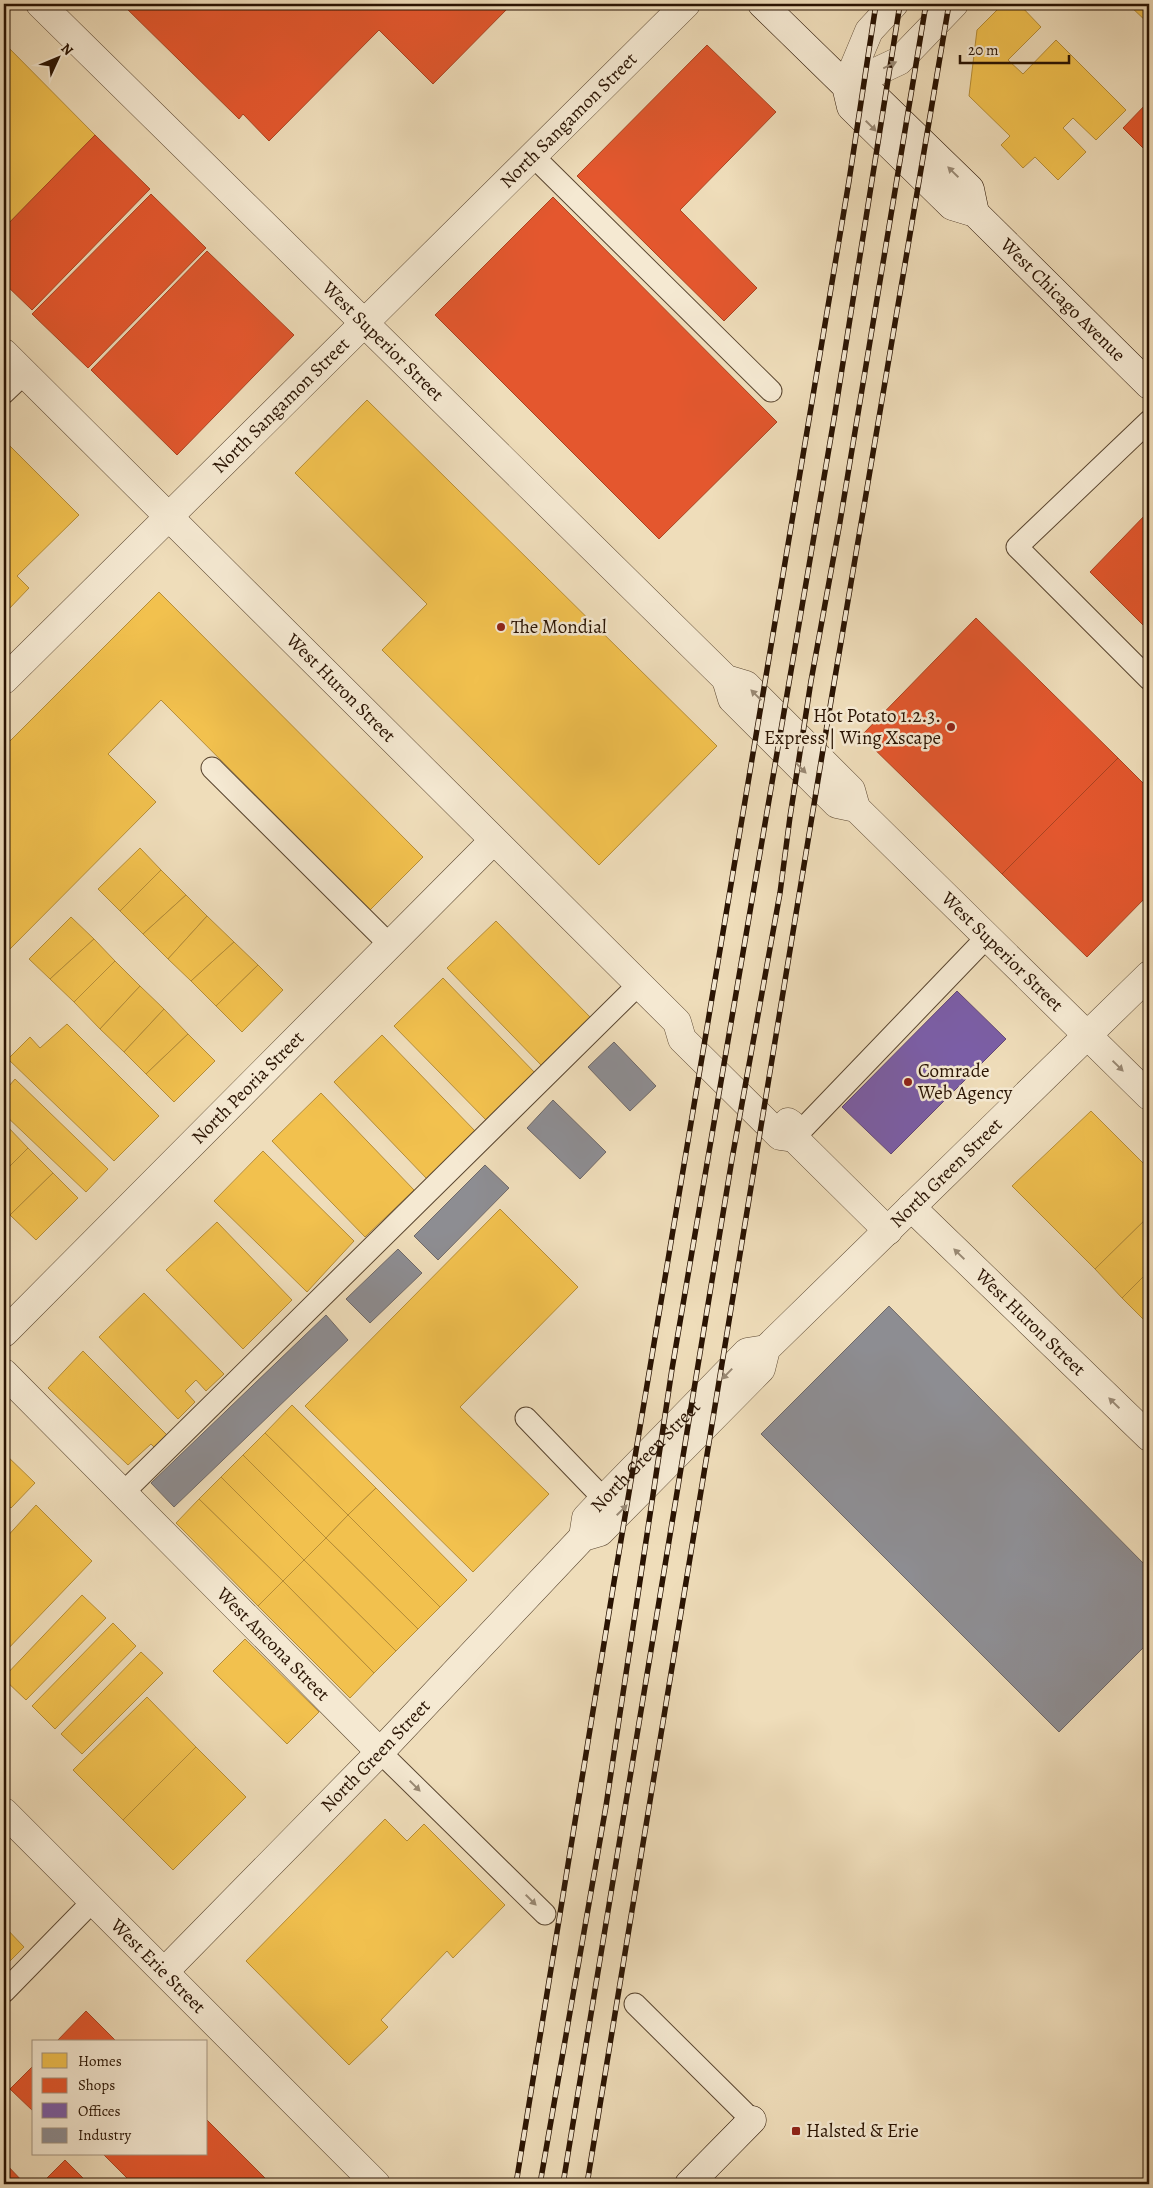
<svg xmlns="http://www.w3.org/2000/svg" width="1153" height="2188" font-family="Alegreya,serif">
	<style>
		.homes { fill: #f2c14e; stroke: #b68d37 }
		.shops { fill: #e4572e; stroke: #ac4321 }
		.offices { fill: #7b5ea7; stroke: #624876 }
		.industry { fill: #8d8d92; stroke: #6f6867 }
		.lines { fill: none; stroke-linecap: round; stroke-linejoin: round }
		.service-casing { stroke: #5a4630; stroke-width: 23 }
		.minor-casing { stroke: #5a4630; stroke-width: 29 }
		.secondary-casing { stroke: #291302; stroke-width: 29 }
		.service { stroke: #f5e9d2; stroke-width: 21 }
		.minor { stroke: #f5e9d2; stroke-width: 28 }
		.secondary { stroke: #f5e9d2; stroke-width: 28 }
		.rail-casing { stroke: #291302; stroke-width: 5.5 }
		.rail { stroke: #f5e9d2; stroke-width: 4; stroke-dasharray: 11; stroke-linecap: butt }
		.oneway { fill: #998974 }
		.poi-dot { fill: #8f2418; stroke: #f5e9d2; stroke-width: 2 }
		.labels { text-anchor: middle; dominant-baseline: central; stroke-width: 5; stroke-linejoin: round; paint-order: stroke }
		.street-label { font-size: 19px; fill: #291302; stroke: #f5e9d2 }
		.poi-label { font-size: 19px; fill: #291302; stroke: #f5e9d2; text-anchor: start }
	</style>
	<rect width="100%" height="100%" fill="#efddba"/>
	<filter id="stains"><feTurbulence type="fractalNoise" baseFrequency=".004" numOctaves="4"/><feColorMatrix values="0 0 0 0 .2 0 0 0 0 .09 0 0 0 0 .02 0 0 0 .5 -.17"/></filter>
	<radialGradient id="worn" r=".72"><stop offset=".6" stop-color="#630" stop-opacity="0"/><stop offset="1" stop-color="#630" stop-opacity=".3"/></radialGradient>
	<!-- homes -->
	<g class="homes">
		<path d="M 1003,4 L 1019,4 L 1041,27 L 1008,60 L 1023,74 L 1056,40 L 1126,110 L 1096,140 L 1073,118 L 1063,128 L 1086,152 L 1058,180 L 1035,157 L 1023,168 L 1001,145 L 1010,136 L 969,96 L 977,30 Z"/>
		<path d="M 1128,4 L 1149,4 L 1149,24 Z"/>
		<path d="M 4,43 L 95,135 L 4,228 Z"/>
		<path d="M 367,400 L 717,746 L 599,865 L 382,650 L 427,604 L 295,473 Z"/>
		<path d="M 4,440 L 79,515 L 17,576 L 29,588 L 7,611 L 4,608 Z"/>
		<path d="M 159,592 L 423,857 L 370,910 L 161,700 L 108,754 L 156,802 L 4,955 L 4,747 Z"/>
		<path d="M 140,848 L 161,870 L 120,911 L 98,889 Z"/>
		<path d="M 161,870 L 186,895 L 143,934 L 120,911 Z"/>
		<path d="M 186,895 L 207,916 L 168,959 L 143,934 Z"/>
		<path d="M 207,916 L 234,942 L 191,981 L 168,959 Z"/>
		<path d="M 71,917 L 94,939 L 50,979 L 29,959 Z"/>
		<path d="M 496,921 L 590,1017 L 541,1065 L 447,968 Z"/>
		<path d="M 94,939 L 115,961 L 74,1002 L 50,979 Z"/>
		<path d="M 234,942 L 258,965 L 216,1006 L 191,981 Z"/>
		<path d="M 115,961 L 140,986 L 100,1029 L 74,1002 Z"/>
		<path d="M 258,965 L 283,990 L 242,1032 L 216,1006 Z"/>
		<path d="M 443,978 L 537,1075 L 488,1122 L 394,1026 Z"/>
		<path d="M 140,986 L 164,1009 L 124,1052 L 100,1029 Z"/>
		<path d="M 164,1009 L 188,1034 L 146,1074 L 124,1052 Z"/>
		<path d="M 67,1024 L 159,1116 L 114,1161 L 8,1059 L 30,1037 L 40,1048 Z"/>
		<path d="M 188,1034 L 215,1061 L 174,1102 L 146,1074 Z"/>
		<path d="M 382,1035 L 476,1132 L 427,1179 L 334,1082 Z"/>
		<path d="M 15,1079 L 108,1169 L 86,1192 L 4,1114 L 4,1092 Z"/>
		<path d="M 321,1093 L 414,1190 L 365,1237 L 272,1141 Z"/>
		<path d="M 1091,1111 L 1149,1169 L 1149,1216 L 1095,1269 L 1012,1186 Z"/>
		<path d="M 6,1125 L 28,1148 L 4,1172 L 4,1127 Z"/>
		<path d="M 28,1148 L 53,1173 L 10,1215 L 4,1209 L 4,1172 Z"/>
		<path d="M 263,1151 L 354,1241 L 307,1292 L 214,1201 Z"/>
		<path d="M 53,1173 L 78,1198 L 36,1240 L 10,1215 Z"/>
		<path d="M 500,1209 L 578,1287 L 460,1407 L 549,1494 L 473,1572 L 305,1406 Z"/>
		<path d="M 1149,1216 L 1149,1271 L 1122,1298 L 1095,1269 Z"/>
		<path d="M 217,1222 L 292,1300 L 243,1349 L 166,1270 Z"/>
		<path d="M 1149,1271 L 1149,1325 L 1122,1298 Z"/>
		<path d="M 144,1293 L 224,1374 L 206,1391 L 196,1380 L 185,1391 L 195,1402 L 178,1419 L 99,1337 Z"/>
		<path d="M 83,1351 L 168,1436 L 155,1448 L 151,1444 L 128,1465 L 48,1388 Z"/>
		<path d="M 292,1405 L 376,1488 L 348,1515 L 265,1433 Z"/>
		<path d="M 265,1433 L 348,1515 L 326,1538 L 243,1455 Z"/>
		<path d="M 4,1453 L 35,1483 L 11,1508 L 4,1501 Z"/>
		<path d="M 243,1455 L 326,1538 L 304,1560 L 221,1477 Z"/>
		<path d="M 221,1477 L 304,1560 L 283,1581 L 199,1499 Z"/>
		<path d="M 376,1488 L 467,1580 L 440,1607 L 348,1515 Z"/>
		<path d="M 199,1499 L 283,1581 L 258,1606 L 176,1523 Z"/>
		<path d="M 36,1505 L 92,1561 L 4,1653 L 4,1540 Z"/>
		<path d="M 348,1515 L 440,1607 L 418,1629 L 326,1538 Z"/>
		<path d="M 326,1538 L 418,1629 L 396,1651 L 304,1560 Z"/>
		<path d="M 304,1560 L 396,1651 L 374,1673 L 283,1581 Z"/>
		<path d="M 283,1581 L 374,1673 L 350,1698 L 258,1606 Z"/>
		<path d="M 82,1595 L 106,1618 L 26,1700 L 4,1679 L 4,1677 Z"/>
		<path d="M 113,1623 L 136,1646 L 55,1729 L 32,1706 Z"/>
		<path d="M 245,1639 L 319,1712 L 287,1744 L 213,1671 Z"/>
		<path d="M 141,1652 L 163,1673 L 82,1754 L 61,1734 Z"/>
		<path d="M 147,1697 L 196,1747 L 123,1820 L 73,1770 Z"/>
		<path d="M 196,1747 L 246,1797 L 173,1870 L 123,1820 Z"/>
		<path d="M 385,1819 L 407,1841 L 424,1824 L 505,1905 L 453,1958 L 447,1951 L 381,2020 L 388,2027 L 349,2065 L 246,1961 Z"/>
		<path d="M 4,1926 L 24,1947 L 4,1967 Z"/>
	</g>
	<!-- shops -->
	<g class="shops">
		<path d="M 122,4 L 512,4 L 433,84 L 379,30 L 269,141 L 243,114 L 239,119 Z"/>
		<path d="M 707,45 L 776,112 L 680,210 L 757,288 L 724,321 L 577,176 Z"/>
		<path d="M 1149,101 L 1149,154 L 1123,128 Z"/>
		<path d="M 95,135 L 150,189 L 32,310 L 4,283 L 4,228 Z"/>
		<path d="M 151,194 L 206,248 L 88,368 L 32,314 Z"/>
		<path d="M 553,197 L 777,422 L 659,539 L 435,315 Z"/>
		<path d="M 207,251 L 294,335 L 177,455 L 91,370 Z"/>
		<path d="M 1149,511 L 1149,631 L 1090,572 Z"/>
		<path d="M 976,618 L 1118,758 L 1002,874 L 861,736 Z"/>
		<path d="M 1118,758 L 1149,789 L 1149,894 L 1087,957 L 1002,874 Z"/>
		<path d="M 86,2011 L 117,2042 L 56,2042 Z"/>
		<path d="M 34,2065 L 34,2112 L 10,2089 Z"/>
		<path d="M 206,2119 L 271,2184 L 133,2184 L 103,2154 L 206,2154 Z"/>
		<path d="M 65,2160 L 89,2184 L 41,2184 Z"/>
		<path d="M 4,2162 L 25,2184 L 4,2184 Z"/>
	</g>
	<!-- offices -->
	<path class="offices" d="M 957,991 L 1006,1039 L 891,1154 L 842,1107 Z"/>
	<!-- industry -->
	<g class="industry">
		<path d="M 614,1042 L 656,1086 L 630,1111 L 588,1067 Z"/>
		<path d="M 553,1100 L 606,1152 L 580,1179 L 527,1128 Z"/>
		<path d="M 485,1165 L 509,1188 L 438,1260 L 414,1236 Z"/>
		<path d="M 398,1249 L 422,1273 L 370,1323 L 346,1299 Z"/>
		<path d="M 889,1306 L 1149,1569 L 1149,1642 L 1059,1732 L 761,1434 Z"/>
		<path d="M 326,1315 L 348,1340 L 174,1507 L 151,1483 Z"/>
	</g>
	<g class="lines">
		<defs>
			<g id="service">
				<path d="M 533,156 L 771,391"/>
				<path d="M 4,393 L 24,374"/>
				<path d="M 1149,421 L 1017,547 L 1149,679"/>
				<path d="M 212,768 L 389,944"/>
				<path d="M 794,1138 L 987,937"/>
				<path d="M 526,1418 L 604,1499"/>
				<path d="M 123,1493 L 638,985"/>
				<path d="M 380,1752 L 545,1914"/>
				<path d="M 4,1992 L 93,1901"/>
				<path d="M 635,2004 L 752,2120"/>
			</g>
			<g id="minor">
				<path id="s1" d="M 40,4 L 726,679 L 746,685 L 851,790 L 856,808"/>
				<path d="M 846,86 L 899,61 L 954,4"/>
				<path d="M 846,86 L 869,31 L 894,4"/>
				<path id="s2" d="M 4,353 L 677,1022 L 682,1039 L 780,1136 L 794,1138"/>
				<path id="s3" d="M 726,679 L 732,699 L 837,804 L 856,808 L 1149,1096"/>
				<path id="s4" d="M 4,680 L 686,4"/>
				<path d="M 788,1122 L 791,1124 L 794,1138 L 888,1231"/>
				<path id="s5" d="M 911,1207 L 1149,1437"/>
				<path id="s6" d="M 4,1333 L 493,841"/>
				<path id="s7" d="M 4,1373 L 380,1752"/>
				<path id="s8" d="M 583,1537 L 586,1518 L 604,1499 L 747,1352 L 766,1349"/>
				<path id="s9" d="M 4,1812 L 376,2184"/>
				<path id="s10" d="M 165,1971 L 380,1752 L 583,1537 L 600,1532 L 761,1369 L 766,1349 L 1149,975"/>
			</g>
			<g id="secondary">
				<path id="s11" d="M 762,4 L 846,86 L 851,107 L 952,206 L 975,213 L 1149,385"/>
				<path d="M 846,86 L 868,90 L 970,189 L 975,213"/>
				<path d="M 689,2184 L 752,2120"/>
			</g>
		</defs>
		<!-- service casing -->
		<use href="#service" class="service-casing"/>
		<!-- minor casing -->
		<use href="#minor" class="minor-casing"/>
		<!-- secondary casing -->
		<use href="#secondary" class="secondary-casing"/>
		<!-- service -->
		<use href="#service" class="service"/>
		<!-- minor -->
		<use href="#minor" class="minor"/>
		<!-- secondary -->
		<use href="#secondary" class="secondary"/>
		<defs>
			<g id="rail">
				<path d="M 516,2184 L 614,1582 L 849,181 L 876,4"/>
				<path d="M 540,2184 L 606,1806 L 672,1369 L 835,413 L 900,4"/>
				<path d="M 563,2184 L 732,1159 L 780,893 L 790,817 L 811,681 L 840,522 L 926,4"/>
				<path d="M 587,2184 L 831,701 L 949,4"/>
			</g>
		</defs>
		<!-- rail casing -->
		<use href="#rail" class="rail-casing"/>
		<!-- rail -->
		<use href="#rail" class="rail"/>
	</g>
	<!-- one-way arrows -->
	<defs><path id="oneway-solid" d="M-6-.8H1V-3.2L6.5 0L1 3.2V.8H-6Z" transform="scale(1.25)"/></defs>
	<g class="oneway">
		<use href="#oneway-solid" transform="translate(890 65) rotate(-26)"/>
		<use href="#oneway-solid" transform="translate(871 126) rotate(45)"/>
		<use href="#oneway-solid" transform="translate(953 172) rotate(-136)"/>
		<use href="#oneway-solid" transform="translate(756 695) rotate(-135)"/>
		<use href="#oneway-solid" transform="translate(801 768) rotate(45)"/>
		<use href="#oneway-solid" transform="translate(1118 1066) rotate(44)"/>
		<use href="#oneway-solid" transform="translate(959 1254) rotate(-136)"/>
		<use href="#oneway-solid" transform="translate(727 1374) rotate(134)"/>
		<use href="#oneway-solid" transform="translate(1114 1403) rotate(-136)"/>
		<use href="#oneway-solid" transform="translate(622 1510) rotate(-45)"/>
		<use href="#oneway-solid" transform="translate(415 1786) rotate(45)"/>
		<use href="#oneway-solid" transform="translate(531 1900) rotate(45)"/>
	</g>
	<!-- markers -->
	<g class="poi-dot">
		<circle cx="501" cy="627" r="5"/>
		<circle cx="951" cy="727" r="5"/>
		<circle cx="908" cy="1082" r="5"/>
		<rect x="791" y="2126" width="10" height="10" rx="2.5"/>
	</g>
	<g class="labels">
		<!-- street labels -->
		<g class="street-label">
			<text stroke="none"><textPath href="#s4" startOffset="795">North Sangamon Street</textPath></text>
			<text stroke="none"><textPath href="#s11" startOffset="428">West Chicago Avenue</textPath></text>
			<text stroke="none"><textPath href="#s1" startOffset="481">West Superior Street</textPath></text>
			<text stroke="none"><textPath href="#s4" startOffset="390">North Sangamon Street</textPath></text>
			<text stroke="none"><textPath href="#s2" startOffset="475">West Huron Street</textPath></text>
			<text stroke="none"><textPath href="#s3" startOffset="394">West Superior Street</textPath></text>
			<text stroke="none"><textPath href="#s6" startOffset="346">North Peoria Street</textPath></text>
			<text stroke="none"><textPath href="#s10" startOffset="1122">North Green Street</textPath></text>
			<text stroke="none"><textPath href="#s5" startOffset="166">West Huron Street</textPath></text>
			<text stroke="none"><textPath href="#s8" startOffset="105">North Green Street</textPath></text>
			<text stroke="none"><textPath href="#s7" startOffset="382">West Ancona Street</textPath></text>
			<text stroke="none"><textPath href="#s10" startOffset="301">North Green Street</textPath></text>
			<text stroke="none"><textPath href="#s9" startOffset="218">West Erie Street</textPath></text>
		</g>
		<!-- poi labels -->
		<g class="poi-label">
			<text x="511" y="627">The Mondial</text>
			<text x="941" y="716" text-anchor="end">Hot Potato 1.2.3.<tspan x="941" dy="22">Express | Wing Xscape</tspan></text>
			<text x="918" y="1071">Comrade<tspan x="918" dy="22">Web Agency</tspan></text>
			<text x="806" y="2131">Halsted &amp; Erie</text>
		</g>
	</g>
	<!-- margin -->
	<rect width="1153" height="2188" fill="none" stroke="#efddba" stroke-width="20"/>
	<rect x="5" y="5" width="1143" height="2178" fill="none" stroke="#291302" stroke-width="2.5"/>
	<rect x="10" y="10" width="1133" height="2168" fill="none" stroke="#291302"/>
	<!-- legend -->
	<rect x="32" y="2040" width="175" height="115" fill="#f5e9d2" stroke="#a3937f"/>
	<rect x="42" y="2053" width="25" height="15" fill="#f2c14e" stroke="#a3937f"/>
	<text x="78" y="2066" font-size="15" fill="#291302">Homes</text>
	<rect x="42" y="2078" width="25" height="15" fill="#e4572e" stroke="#a3937f"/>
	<text x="78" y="2090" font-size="15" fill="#291302">Shops</text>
	<rect x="42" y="2103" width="25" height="15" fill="#7b5ea7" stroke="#a3937f"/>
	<text x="78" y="2116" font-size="15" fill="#291302">Offices</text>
	<rect x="42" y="2128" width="25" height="15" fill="#8d8d92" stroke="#a3937f"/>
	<text x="78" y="2140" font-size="15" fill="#291302">Industry</text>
	<!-- north arrow -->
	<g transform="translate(58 58) rotate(46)" stroke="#f5e9d2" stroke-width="4" paint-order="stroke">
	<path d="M0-4L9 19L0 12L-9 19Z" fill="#291302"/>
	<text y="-8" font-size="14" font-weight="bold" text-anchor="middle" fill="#291302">N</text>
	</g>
	<!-- scale -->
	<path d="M960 55v8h109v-8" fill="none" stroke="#291302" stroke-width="2.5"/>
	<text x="968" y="55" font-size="15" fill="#291302" stroke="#f5e9d2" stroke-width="4" paint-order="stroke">20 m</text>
	<rect width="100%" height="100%" filter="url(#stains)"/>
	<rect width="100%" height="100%" fill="url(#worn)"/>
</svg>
